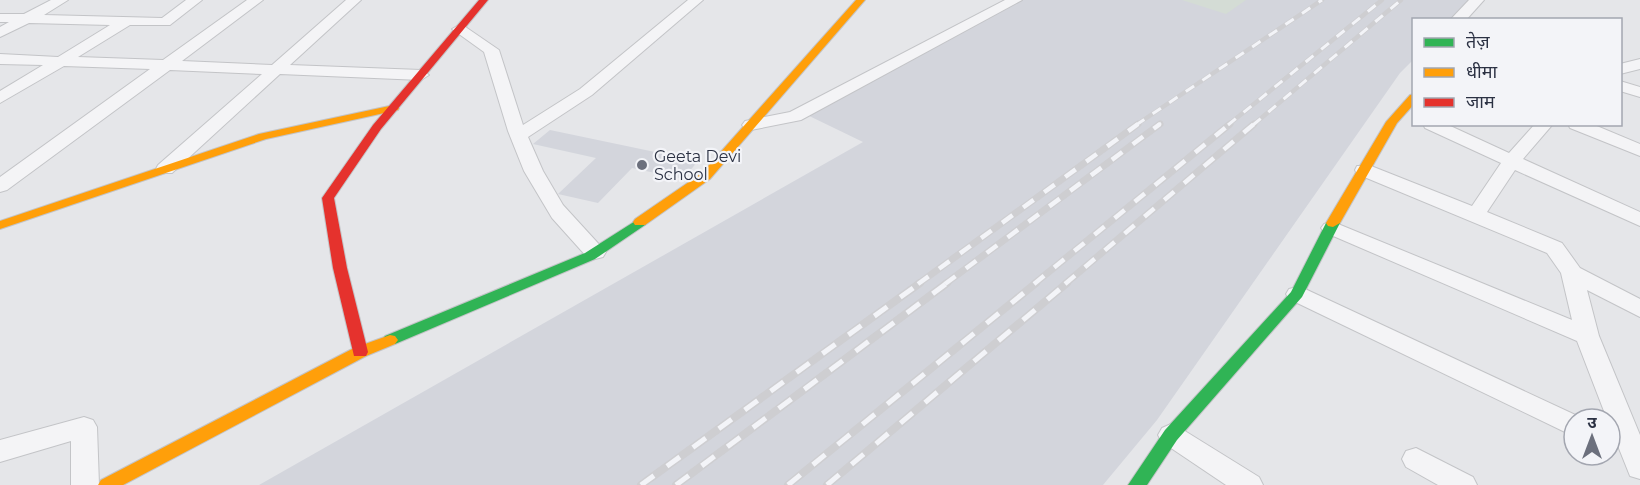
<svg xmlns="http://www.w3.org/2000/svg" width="1640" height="485" font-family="Montserrat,'Noto Sans Devanagari',sans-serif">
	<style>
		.built { fill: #d3d5dc }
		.green { fill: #d4dcd5 }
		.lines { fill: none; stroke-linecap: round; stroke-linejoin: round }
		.street-casing { stroke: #c3c4c7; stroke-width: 2 }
		.fast-casing { stroke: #c3c4c7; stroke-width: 2 }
		.slow-casing { stroke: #c3c4c7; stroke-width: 2 }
		.jam-casing { stroke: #c3c4c7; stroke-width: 2 }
		.street { fill: #f4f4f6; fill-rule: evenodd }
		.fast { fill: #30b455; fill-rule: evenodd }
		.slow { fill: #ff9f0a; fill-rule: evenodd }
		.jam { fill: #e5322d; fill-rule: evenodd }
		.rail-far2-casing { stroke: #ceced1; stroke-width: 4.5 }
		.rail-far1-casing { stroke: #ceced1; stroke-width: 7 }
		.rail-casing { stroke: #ceced1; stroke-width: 8 }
		.rail-far2 { stroke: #f3f4f8; stroke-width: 3; stroke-dasharray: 10; stroke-linecap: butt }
		.rail-far1 { stroke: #f3f4f8; stroke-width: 4.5; stroke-dasharray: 13; stroke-linecap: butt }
		.rail { stroke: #f3f4f8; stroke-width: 5; stroke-dasharray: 16; stroke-linecap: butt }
		.poi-dot { fill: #6c707d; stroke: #f3f4f8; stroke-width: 2 }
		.labels { text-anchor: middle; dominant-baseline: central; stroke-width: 4.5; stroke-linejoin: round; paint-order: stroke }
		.poi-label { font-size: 16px; fill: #2b3143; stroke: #f3f4f8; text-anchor: start }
	</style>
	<rect width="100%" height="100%" fill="#e5e6e9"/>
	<!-- built -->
	<g class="built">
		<path d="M 1021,0 L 1474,0 L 1454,19 L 1414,20 L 1413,60 L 1400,73 L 1157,420 L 1103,485 L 259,485 L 863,142 L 801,112 Z"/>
		<path d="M 550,130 L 698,161 L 683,179 L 632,168 L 598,203 L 558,194 L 596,158 L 533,144 Z"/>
	</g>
	<!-- green -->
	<path class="green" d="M 1182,0 L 1246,0 L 1226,14 Z"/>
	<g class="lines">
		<defs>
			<g id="street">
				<path d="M 51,0 L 68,0 L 44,15 L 162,18 L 186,0 L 202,0 L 170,25 L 130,25 L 78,57 L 163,60 L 247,0 L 263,0 L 182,61 L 272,65 L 346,0 L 361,0 L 290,65 L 421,70 L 429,75 L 421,80 L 280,74 L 172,173 L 158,173 L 156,169 L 158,165 L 262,74 L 170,70 L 7,190 L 0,192 L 0,177 L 150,69 L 64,66 L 0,103 L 0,91 L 43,65 L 0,64 L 0,54 L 58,57 L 110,25 L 29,23 L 0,37 L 0,27 L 9,22 L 0,22 L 0,14 L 24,14 Z"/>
				<path d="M 688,0 L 703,0 L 592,95 L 528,137 L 543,171 L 563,205 L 606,252 L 603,257 L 595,259 L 587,257 L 552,218 L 524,171 L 508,131 L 484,52 L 452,29 L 459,25 L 464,26 L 499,50 L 523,125 L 580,89 Z"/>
				<path d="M 1005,0 L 1022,0 L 801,120 L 751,130 L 745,129 L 742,125 L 745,121 L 790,112 Z"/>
				<path d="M 1469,0 L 1484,0 L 1466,20 L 1450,20 Z"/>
				<path d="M 1640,59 L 1640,69 L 1620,74 L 1620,64 Z"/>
				<path d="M 1620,81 L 1640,87 L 1640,97 L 1620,91 Z"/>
				<path d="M 1423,124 L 1446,124 L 1509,153 L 1535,124 L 1553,124 L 1523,159 L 1640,212 L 1640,226 L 1515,170 L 1487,212 L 1562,243 L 1580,268 L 1640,299 L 1640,317 L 1587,290 L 1599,336 L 1640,435 L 1640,479 L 1630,476 L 1610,426 L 1610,419 L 1607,419 L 1577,341 L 1324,232 L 1321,228 L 1324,224 L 1331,222 L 1338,224 L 1572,320 L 1561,273 L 1547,253 L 1357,174 L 1355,170 L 1357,166 L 1371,166 L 1472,206 L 1501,163 L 1425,128 Z"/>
				<path d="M 1568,124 L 1592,124 L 1640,144 L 1640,156 L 1570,128 Z"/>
				<path d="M 1297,287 L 1305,289 L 1584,419 L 1574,419 L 1574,435 L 1565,432 L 1289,299 L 1286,294 L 1289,289 Z"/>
				<path d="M 84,417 L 93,420 L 97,427 L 99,485 L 71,485 L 71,441 L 0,462 L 0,440 Z"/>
				<path d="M 1171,424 L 1180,428 L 1259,477 L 1263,485 L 1226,485 L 1162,442 L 1158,435 L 1162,428 Z"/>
				<path d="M 1416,448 L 1473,477 L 1477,485 L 1438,485 L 1406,467 L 1402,459 L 1406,451 Z"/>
			</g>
			<g id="fast">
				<path d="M 640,218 L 645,219 L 647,222 L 645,225 L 595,259 L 395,344 L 385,344 L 382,340 L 385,336 L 585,253 Z"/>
				<path d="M 1333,219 L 1340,223 L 1302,297 L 1177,440 L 1147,485 L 1128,485 L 1165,430 L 1291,292 L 1326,223 Z"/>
			</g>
			<g id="slow">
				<path d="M 856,0 L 865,0 L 710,179 L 645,225 L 635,225 L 633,222 L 635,219 L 702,173 Z"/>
				<path d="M 1414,94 L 1414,104 L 1397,123 L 1340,223 L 1333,227 L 1328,226 L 1326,223 L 1386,122 L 1410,95 Z"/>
				<path d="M 394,105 L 399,108 L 398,110 L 266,139 L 0,229 L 0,221 L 259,134 Z"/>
				<path d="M 390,335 L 395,336 L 398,340 L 395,344 L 366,356 L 123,485 L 98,485 L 101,480 L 354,348 Z"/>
			</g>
			<path id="jam" d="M 479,0 L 488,0 L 381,129 L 334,198 L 347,268 L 368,352 L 366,356 L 354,356 L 333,268 L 322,198 L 373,125 Z"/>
		</defs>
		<!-- street casing -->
		<use href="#street" class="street-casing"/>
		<!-- fast casing -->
		<use href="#fast" class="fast-casing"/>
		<!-- slow casing -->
		<use href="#slow" class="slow-casing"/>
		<!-- jam casing -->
		<use href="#jam" class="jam-casing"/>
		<!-- street -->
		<use href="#street" class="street"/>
		<!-- fast -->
		<use href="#fast" class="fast"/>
		<!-- slow -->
		<use href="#slow" class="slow"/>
		<!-- jam -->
		<use href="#jam" class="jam"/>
		<defs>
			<g id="rail-far2">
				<path d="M 1136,125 L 1322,0"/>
				<path d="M 1158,125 L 1161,123"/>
				<path d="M 1228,125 L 1382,0"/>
				<path d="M 1253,125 L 1401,0"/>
			</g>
			<g id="rail-far1">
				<path d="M 918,284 L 1138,124"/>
				<path d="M 945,284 L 1160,124"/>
				<path d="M 1034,284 L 1230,124"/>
				<path d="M 1065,284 L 1254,124"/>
			</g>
			<g id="rail">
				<path d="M 641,485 L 920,283"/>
				<path d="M 676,485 L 947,283"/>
				<path d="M 788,485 L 1036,283"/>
				<path d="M 827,485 L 1067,283"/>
			</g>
		</defs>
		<!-- rail-far2 casing -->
		<use href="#rail-far2" class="rail-far2-casing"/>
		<!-- rail-far1 casing -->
		<use href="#rail-far1" class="rail-far1-casing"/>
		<!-- rail casing -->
		<use href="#rail" class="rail-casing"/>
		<!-- rail-far2 -->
		<use href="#rail-far2" class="rail-far2"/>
		<!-- rail-far1 -->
		<use href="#rail-far1" class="rail-far1"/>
		<!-- rail -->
		<use href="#rail" class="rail"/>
	</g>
	<!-- markers -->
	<circle class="poi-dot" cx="642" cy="165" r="6"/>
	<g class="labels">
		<!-- poi labels -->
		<g class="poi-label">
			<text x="654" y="156">Geeta Devi<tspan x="654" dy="18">School</tspan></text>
		</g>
	</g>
	<!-- legend -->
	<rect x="1412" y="18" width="210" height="108" fill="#f3f4f8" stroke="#a3a6b0" stroke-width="1.5"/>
	<rect x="1424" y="38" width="30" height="9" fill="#30b455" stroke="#a3a6b0" stroke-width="1.5"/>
	<text x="1466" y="48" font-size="18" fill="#2b3143">तेज़</text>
	<rect x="1424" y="68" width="30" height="9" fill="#ff9f0a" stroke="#a3a6b0" stroke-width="1.5"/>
	<text x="1466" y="78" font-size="18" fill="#2b3143">धीमा</text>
	<rect x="1424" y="98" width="30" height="9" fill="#e5322d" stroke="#a3a6b0" stroke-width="1.5"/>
	<text x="1466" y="108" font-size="18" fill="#2b3143">जाम</text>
	<!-- north arrow -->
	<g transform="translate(1592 437)"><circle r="28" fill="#f3f4f8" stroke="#a3a6b0" stroke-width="1.5"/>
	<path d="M0-4.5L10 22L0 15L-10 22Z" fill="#6c707d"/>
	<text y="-9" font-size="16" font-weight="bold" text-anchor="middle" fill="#2b3143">उ</text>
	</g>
</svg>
